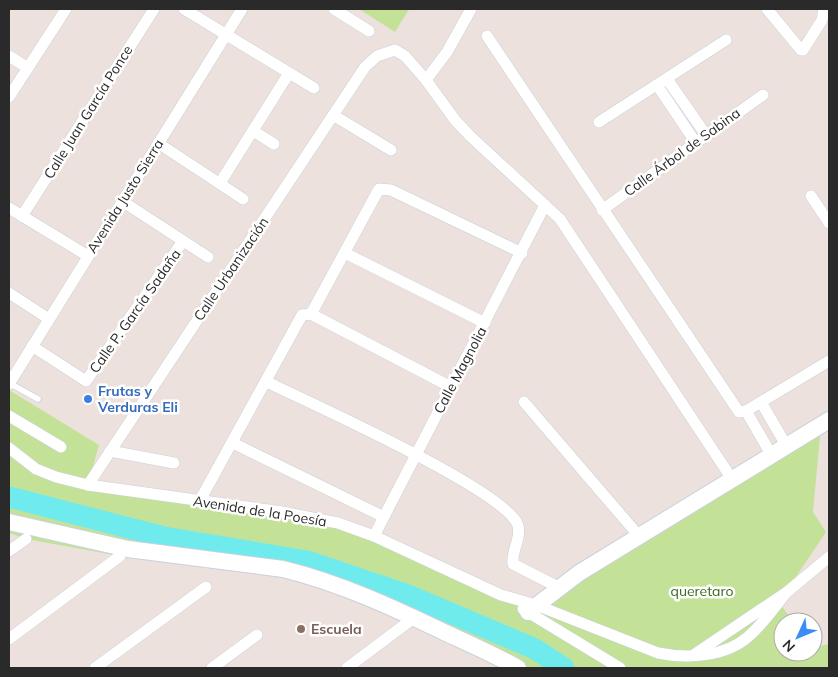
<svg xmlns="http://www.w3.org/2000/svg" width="838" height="677" font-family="Mulish,sans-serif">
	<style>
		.green { fill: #c3e298 }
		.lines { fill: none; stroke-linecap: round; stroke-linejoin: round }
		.river { stroke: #6feaed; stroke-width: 21 }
		.lane-casing { stroke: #cad1db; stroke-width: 7 }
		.street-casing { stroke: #cad1db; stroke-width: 12 }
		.secondary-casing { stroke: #cad1db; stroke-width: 18 }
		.lane { stroke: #fff; stroke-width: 5.5 }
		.street { stroke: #fff; stroke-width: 11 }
		.secondary { stroke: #fff; stroke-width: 16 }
		.shop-dot { fill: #3f7fe0; stroke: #fff; stroke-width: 2 }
		.education-dot { fill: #8d6e63; stroke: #fff; stroke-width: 2 }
		.labels { text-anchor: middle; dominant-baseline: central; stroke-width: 5; stroke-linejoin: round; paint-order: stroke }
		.street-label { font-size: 14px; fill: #2a2a2a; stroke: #fff }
		.shop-label { font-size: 14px; font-weight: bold; fill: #366cbe; stroke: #fff; text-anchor: start }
		.park-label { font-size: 14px; fill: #3c661a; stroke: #fff }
		.education-label { font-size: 14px; font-weight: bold; fill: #785e54; stroke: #fff; text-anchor: start }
	</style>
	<rect width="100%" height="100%" fill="#ece1dc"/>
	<!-- green -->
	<g class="green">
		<path d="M 359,9 L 409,9 L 395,32 Z"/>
		<path d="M 9,390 L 99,445 L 88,484 L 251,508 L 374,536 L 536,605 L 821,425 L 813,512 L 826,532 L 779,602 L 793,622 L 783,622 L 783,652 L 813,652 L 813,648 L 829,644 L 829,668 L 518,668 L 302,574 L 120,556 L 26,539 L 9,533 Z"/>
	</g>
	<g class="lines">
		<!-- river -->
		<path class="river" d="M 9,497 L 164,537 L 307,561 L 408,595 L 535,649 L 564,668"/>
		<defs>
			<path id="lane" d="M 9,383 L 38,399"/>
			<g id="street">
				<path d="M 184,9 L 314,88"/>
				<path d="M 334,9 L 369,31"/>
				<path d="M 767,9 L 801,50 L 803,50 L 822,20 L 824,9"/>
				<path d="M 487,36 L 739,412 L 746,411 L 829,361"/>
				<path d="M 9,56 L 28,68"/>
				<path d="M 667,79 L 706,135"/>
				<path d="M 426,80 L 447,52 L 471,9"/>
				<path d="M 657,85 L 696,143"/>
				<path d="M 9,97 L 66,9"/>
				<path d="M 333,115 L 391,150"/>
				<path d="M 599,122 L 726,40"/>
				<path d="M 253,131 L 274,144"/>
				<path d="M 158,143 L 243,199"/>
				<path d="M 220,183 L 289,73"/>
				<path d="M 811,196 L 829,223"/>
				<path d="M 122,201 L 208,257"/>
				<path d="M 9,208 L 88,256"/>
				<path d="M 602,210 L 763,95"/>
				<path d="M 22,216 L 154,9"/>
				<path d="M 345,253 L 485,323"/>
				<path d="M 9,293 L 49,319"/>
				<path d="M 311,314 L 379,189 L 391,190 L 522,253"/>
				<path d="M 32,346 L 86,381 L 183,241"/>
				<path d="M 267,382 C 312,404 498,487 517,523 C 523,536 511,551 513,564 L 558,587"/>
				<path d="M 9,384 L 242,9"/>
				<path d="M 524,402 L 639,536"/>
				<path d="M 761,402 L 786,445"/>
				<path d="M 746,411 L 771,454"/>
				<path d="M 9,416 L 61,447"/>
				<path d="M 233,443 L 384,517"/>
				<path d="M 9,448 L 36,469 L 56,477 L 88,485 L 282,512 L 338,523 L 374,536 L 501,595 L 536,605 L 658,653 C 687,659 726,657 749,636 C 764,623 775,606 787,592"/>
				<path d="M 110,451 L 174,463"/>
				<path d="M 88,485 L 365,67 L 377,56 L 395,50 L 405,56 L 426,80 L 455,120 L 470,136 L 560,219 L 732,479"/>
				<path d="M 199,502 L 302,315 L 311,314 L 451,387"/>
				<path d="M 374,536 L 545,205"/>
				<path d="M 9,551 L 26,539"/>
				<path d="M 523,609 L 620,668"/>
				<path d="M 9,639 L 120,556"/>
				<path d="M 695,654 L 787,592 L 829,557"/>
				<path d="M 95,668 L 206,587"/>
				<path d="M 212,668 L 257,635"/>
				<path d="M 347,668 L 415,617"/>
			</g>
			<g id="secondary">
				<path d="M 9,522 L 128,549 L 283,569 C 340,583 394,608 446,633 C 470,644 495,655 518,668"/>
				<path d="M 528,612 L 579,573 L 829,420"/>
			</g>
		</defs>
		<!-- lane casing -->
		<use href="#lane" class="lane-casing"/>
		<!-- street casing -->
		<use href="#street" class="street-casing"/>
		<!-- secondary casing -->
		<use href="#secondary" class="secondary-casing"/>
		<!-- lane -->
		<use href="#lane" class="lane"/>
		<!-- street -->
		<use href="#street" class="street"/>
		<!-- secondary -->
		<use href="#secondary" class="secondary"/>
	</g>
	<!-- markers -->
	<circle class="shop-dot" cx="88" cy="399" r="5"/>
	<circle class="education-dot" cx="301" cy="629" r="5"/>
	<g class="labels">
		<!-- street labels -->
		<g class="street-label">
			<text transform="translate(88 112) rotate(-58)">Calle Juan García Ponce</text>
			<text transform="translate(682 152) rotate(-36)">Calle Árbol de Sabina</text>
			<text transform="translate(125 196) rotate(-58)">Avenida Justo Sierra</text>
			<text transform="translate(231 269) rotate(-56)">Calle Urbanización</text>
			<text transform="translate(135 311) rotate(-55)">Calle P. García Sadaña</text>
			<text transform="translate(460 370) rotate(-62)">Calle Magnolia</text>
			<text transform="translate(260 511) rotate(9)">Avenida de la Poesía</text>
		</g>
		<!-- shop labels -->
		<g class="shop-label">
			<text x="98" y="391">Frutas y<tspan x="98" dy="16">Verduras Eli</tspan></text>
		</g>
		<!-- park labels -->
		<g class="park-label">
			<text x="702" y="591">queretaro</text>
		</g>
		<!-- education labels -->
		<g class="education-label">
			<text x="311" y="629">Escuela</text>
		</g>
	</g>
	<!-- border -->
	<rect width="838" height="677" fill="none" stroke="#2a2a2a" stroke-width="20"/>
	<!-- north arrow -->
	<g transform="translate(798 637) rotate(226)"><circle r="24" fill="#ffffff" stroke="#aaaaaa"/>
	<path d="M0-4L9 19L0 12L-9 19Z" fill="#3c8cf8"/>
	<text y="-8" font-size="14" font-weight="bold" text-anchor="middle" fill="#2a2a2a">N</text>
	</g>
</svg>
